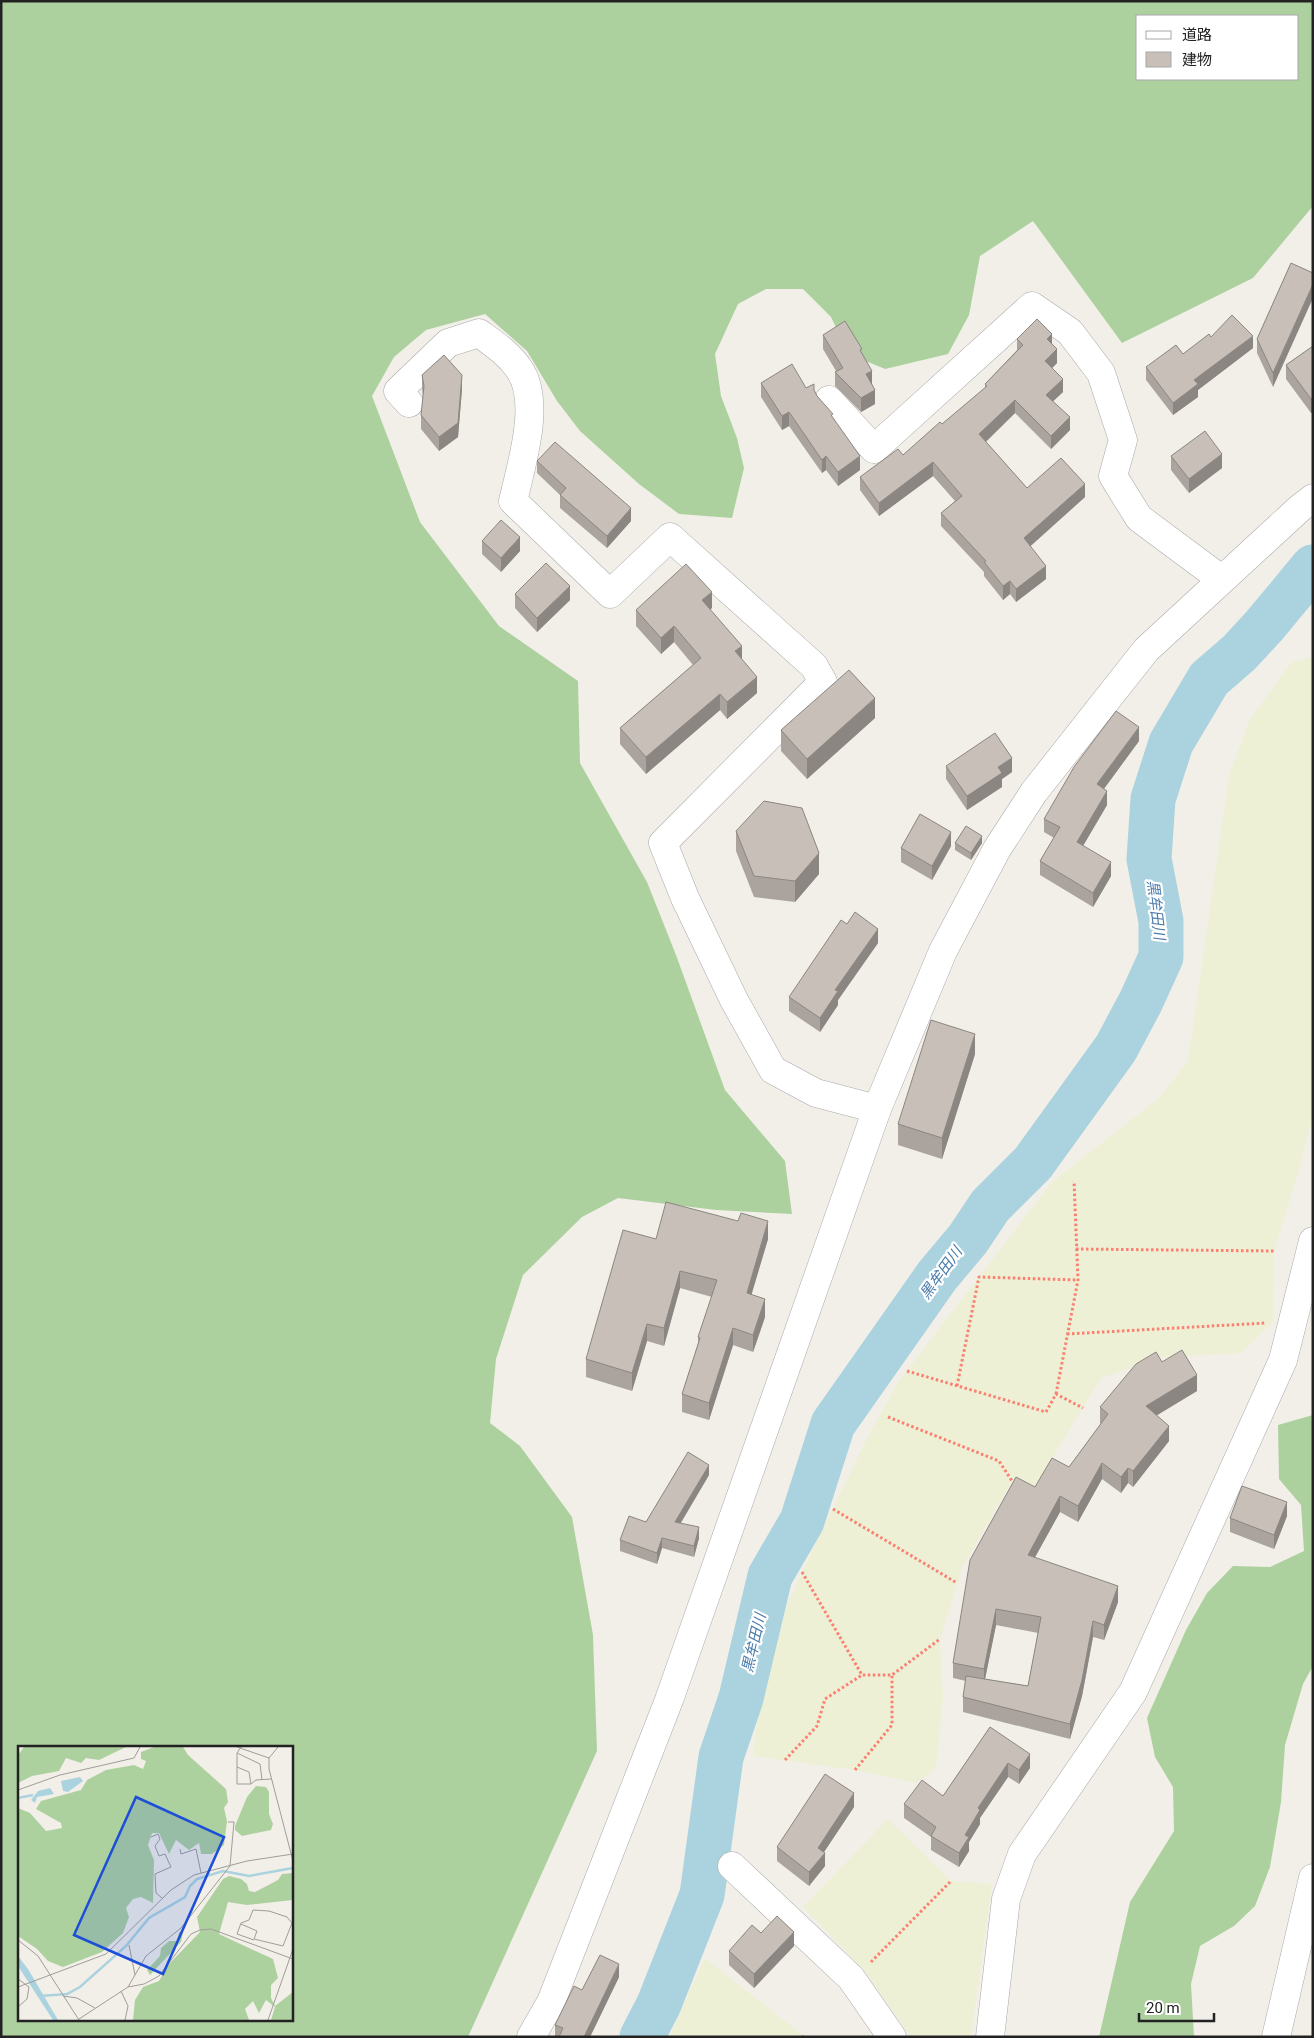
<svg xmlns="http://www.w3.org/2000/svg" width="1314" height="2038" font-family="Roboto,'Noto Sans JP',sans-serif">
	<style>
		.farmland { fill: #eef0d5 }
		.forest { fill: #add19e; fill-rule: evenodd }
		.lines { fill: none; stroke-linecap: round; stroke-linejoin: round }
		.river { stroke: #aad3df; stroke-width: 45 }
		.minor-casing { stroke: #a9a9a9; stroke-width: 29 }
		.path { stroke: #fa8072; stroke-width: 3; stroke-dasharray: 2.5 2.5; stroke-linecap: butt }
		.minor { stroke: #fff; stroke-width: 28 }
		.wall { fill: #aba49e; fill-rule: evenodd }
		.shaded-wall { fill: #8b8681 }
		.building { fill: #c7bfb8; stroke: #8b8681 }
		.labels { text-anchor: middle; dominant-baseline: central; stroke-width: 4.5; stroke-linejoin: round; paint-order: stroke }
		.water-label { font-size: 15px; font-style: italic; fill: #4a7aab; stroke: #fff }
		.inset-river { fill: none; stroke: #aad3df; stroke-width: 2.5 }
		.inset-road { fill: none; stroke: #9f9d99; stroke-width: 1 }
		.view { fill: #1d4ed8; fill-opacity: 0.15; stroke: #1d4ed8; stroke-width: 2.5 }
		.inset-edge { fill: none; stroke: #222; stroke-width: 2.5 }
	</style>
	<rect width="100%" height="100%" fill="#f2efe9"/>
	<!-- farmland -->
	<g class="farmland">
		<path d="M 1313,657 L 1313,1116 L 1297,1177 L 1274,1251 L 1273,1322 L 1241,1353 L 1159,1358 L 1101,1378 L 1033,1490 L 1012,1481 L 962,1568 L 940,1639 L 943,1698 L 936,1768 L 916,1783 L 855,1770 L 753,1756 L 764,1657 L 802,1572 L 869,1434 L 899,1381 L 1052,1182 L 1159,1098 L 1188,1061 L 1229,775 L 1250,719 L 1291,663 Z"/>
		<path d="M 888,1819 L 951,1881 L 992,1884 L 971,2037 L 911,2037 L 864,1970 L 803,1907 Z"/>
		<path d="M 705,1958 L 804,2036 L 805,2037 L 669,2037 Z"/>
	</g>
	<!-- forest -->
	<g class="forest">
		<path d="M 1,1 L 1313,1 L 1313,206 L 1253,278 L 1122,343 L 1033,221 L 980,256 L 969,315 L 948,354 L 885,369 L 849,354 L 831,317 L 803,289 L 766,289 L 738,304 L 715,354 L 721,396 L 737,438 L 744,468 L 732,518 L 679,514 L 639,484 L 580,431 L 557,401 L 527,351 L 485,314 L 426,330 L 394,357 L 372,396 L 420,522 L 499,626 L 578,681 L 580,763 L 647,882 L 676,955 L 725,1090 L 785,1161 L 792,1214 L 716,1210 L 618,1198 L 582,1217 L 523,1275 L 496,1359 L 490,1423 L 520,1446 L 572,1517 L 593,1635 L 597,1751 L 468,2037 L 1,2037 ZM 1138,16 L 1298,16 L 1298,79 L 1138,79 ZM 19,1747 L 291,1747 L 291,2019 L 19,2019 Z"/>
		<path d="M 1313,1415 L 1313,1666 L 1303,1684 L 1285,1745 L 1281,1802 L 1270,1867 L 1255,1906 L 1234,1926 L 1200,1946 L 1191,1984 L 1194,2037 L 1099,2037 L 1130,1902 L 1174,1831 L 1173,1787 L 1155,1757 L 1147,1718 L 1186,1630 L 1207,1593 L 1233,1566 L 1270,1567 L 1304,1551 L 1301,1505 L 1279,1479 L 1278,1425 Z"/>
	</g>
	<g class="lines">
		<!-- river -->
		<path class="river" d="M 642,2037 L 659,2004 L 702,1895 L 721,1757 L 741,1698 L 770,1576 L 802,1521 L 833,1424 L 937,1276 L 968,1239 L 990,1206 L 1033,1163 L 1116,1048 L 1141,1001 L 1161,957 L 1161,921 L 1149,859 L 1153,799 L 1171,743 L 1209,679 L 1239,653 L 1264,626 L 1313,567"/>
		<defs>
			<g id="minor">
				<path d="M 829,400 L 874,449 L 1032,306 L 1070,332 L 1101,373 L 1123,440 L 1113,476 L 1139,518 L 1221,579"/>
				<path d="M 409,403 L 398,391 L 448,343 L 479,333 C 494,344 509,354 519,369 C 542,401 521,466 513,501 L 610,594 L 670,537 L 814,666 L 823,682 L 663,843 L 685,898 L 734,1000 L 773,1070 L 816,1093 L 877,1109"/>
				<path d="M 732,1866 L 851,1978 L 892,2037"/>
				<path d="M 531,2037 L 551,2002 L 669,1700 L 877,1109 L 943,951 L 997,849 L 1034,792 L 1146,650 L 1300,508 L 1313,498"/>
				<path d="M 990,2037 L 1006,1899 L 1022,1854 L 1133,1692 L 1283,1360 L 1313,1241"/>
				<path d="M 1276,2037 L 1313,1878"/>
			</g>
		</defs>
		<!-- minor casing -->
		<use href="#minor" class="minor-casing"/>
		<!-- path -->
		<g class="path">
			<path d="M 1076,1249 L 1274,1251"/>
			<path d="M 1067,1334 L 1266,1323"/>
			<path d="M 907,1371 L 1046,1412 L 1056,1394 L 1083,1408"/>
			<path d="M 957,1386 L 979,1277 L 1078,1280"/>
			<path d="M 1056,1394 L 1078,1280 L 1074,1181"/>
			<path d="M 888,1417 L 999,1461 L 1012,1481"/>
			<path d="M 833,1509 L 957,1583"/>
			<path d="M 802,1572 L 862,1675 L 892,1675 L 940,1639"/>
			<path d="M 785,1760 L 817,1726 L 825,1699 L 862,1675"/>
			<path d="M 855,1770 L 892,1725 L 892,1675"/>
			<path d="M 871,1962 L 951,1881"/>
			<path d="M 803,2037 L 804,2036"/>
		</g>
		<!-- minor -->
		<use href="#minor" class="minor"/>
	</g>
	<!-- wall -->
	<g class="wall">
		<path d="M 1291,263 L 1273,387 L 1257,353 L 1257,339 Z"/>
		<path d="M 823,335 L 862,353 L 872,383 L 875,404 L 861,412 L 835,386 L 835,372 L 836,371 L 823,349 Z"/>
		<path d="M 1211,337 L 1253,348 L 1198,390 L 1198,397 L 1173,415 L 1146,380 L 1146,367 L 1183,354 Z"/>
		<path d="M 1017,339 L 1052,343 L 1057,363 L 1052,368 L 1063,392 L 1053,401 L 1070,430 L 1051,449 L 1015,413 L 986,442 L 1027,488 L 1085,497 L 1030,546 L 1046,579 L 1016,602 L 1010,594 L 1003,600 L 984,576 L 984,572 L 941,526 L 941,513 L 955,501 L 933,476 L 879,516 L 860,490 L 860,477 L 903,455 L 942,424 L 985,389 L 985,384 L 1017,350 Z"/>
		<path d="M 1313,346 L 1313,412 L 1311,413 L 1286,379 L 1286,365 Z"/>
		<path d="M 422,375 L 462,389 L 458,437 L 439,451 L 421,429 L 421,415 L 423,395 L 422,389 Z"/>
		<path d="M 761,383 L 806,388 L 814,390 L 817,396 L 833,418 L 860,470 L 838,486 L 826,470 L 822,473 L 789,426 L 782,430 L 761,397 Z"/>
		<path d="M 1171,456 L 1222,468 L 1189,493 L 1171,470 Z"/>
		<path d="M 537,461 L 631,521 L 607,548 L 560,508 L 560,495 L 537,473 Z"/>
		<path d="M 482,541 L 520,551 L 501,572 L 482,554 Z"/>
		<path d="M 515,594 L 570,600 L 537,632 L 515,608 Z"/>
		<path d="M 712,608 L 710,609 L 742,659 L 757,693 L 727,719 L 720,710 L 646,774 L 620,744 L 620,728 L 693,665 L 674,642 L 661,654 L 636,626 L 636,610 Z"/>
		<path d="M 875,718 L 807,779 L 781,751 L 781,730 Z"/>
		<path d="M 1139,741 L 1104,789 L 1107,805 L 1083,846 L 1111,876 L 1093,907 L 1040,875 L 1040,861 L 1054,838 L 1044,832 L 1044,819 Z"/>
		<path d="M 946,766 L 1012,772 L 1002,779 L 1002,787 L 967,810 L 946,779 Z"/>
		<path d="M 736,831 L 819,874 L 795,902 L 754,897 L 736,851 Z"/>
		<path d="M 955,843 L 982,843 L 971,860 L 955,850 Z"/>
		<path d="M 951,846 L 932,880 L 901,862 L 901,848 Z"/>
		<path d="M 878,943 L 838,1000 L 838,1005 L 820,1032 L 789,1011 L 789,997 Z"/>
		<path d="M 975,1054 L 942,1159 L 898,1145 L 898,1124 Z"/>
		<path d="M 656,1239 L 768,1239 L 751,1294 L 765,1317 L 753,1352 L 733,1345 L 709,1420 L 682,1412 L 682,1394 L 698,1344 L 698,1337 L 712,1297 L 680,1288 L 664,1346 L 647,1341 L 632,1391 L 586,1377 L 586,1359 Z"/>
		<path d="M 1162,1362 L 1197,1391 L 1156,1415 L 1169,1441 L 1133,1487 L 1128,1483 L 1121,1493 L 1102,1479 L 1078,1522 L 1060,1512 L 1035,1557 L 1118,1602 L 1104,1640 L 1093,1637 L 1082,1696 L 1070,1739 L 963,1712 L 963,1697 L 966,1681 L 953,1678 L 953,1663 L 1035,1487 L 1069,1467 L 1101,1424 L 1100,1423 L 1100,1407 ZM 996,1625 L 1038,1633 L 1028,1686 L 985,1679 Z"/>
		<path d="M 709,1475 L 681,1523 L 699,1538 L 694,1557 L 662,1548 L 657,1564 L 620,1551 L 620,1540 Z"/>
		<path d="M 1287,1516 L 1274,1549 L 1230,1532 L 1230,1518 Z"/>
		<path d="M 990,1727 L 1030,1768 L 1019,1784 L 1008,1777 L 980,1818 L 980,1824 L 969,1842 L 969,1851 L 959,1867 L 931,1850 L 931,1837 L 904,1818 L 904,1804 L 943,1796 Z"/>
		<path d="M 854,1807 L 824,1852 L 825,1866 L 809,1886 L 777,1861 L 777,1847 Z"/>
		<path d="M 761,1933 L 794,1946 L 754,1988 L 729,1965 L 729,1951 Z"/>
		<path d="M 619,1977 L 590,2037 L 555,2037 L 555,2025 L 582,1990 Z"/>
	</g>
	<!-- shaded-wall -->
	<g class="shaded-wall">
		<path d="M 1313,284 L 1313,298 L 1273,387 L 1273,373 Z"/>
		<path d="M 1052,334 L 1052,347 L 1047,339 Z"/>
		<path d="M 1253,336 L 1253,348 L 1198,390 L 1198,397 L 1173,415 L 1173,403 L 1194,380 Z"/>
		<path d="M 1057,349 L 1057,363 L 1045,375 L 1045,361 Z"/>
		<path d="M 872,371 L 872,385 L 866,374 Z"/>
		<path d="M 462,375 L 462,389 L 458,437 L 439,451 L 439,437 Z"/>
		<path d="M 1063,379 L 1063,392 L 1046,408 L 1046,395 Z"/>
		<path d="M 875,390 L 875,404 L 861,412 L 861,398 Z"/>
		<path d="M 1313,398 L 1313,412 L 1311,413 L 1311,399 Z"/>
		<path d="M 1015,400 L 1015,413 L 979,448 L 979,434 Z"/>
		<path d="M 789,412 L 789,426 L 782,430 L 782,416 Z"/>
		<path d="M 1070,417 L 1070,430 L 1051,449 L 1051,436 Z"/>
		<path d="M 1222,454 L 1222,468 L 1189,493 L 1189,479 Z"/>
		<path d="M 826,456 L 826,470 L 822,473 L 822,460 Z"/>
		<path d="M 860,456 L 860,470 L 838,486 L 838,472 Z"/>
		<path d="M 933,462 L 933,476 L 879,516 L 879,503 Z"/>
		<path d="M 1085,484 L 1085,497 L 1024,552 L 1024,538 Z"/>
		<path d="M 631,508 L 631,521 L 607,548 L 607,536 Z"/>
		<path d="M 520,537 L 520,551 L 501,572 L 501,558 Z"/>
		<path d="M 1046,566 L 1046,579 L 1016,602 L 1016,589 Z"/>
		<path d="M 1010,581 L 1010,594 L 1003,600 L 1003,586 Z"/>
		<path d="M 570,586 L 570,600 L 537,632 L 537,618 Z"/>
		<path d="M 712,592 L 712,608 L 702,617 L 702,600 Z"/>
		<path d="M 674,626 L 674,642 L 661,654 L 661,638 Z"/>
		<path d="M 742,646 L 742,662 L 735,651 Z"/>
		<path d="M 757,677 L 757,693 L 727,719 L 727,702 Z"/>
		<path d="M 720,694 L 720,710 L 646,774 L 646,757 Z"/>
		<path d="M 875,698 L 875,718 L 807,779 L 807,759 Z"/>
		<path d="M 1139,727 L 1139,741 L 1097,798 L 1097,784 Z"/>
		<path d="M 1012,758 L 1012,772 L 1002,779 L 1002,787 L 967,810 L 967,796 L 998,767 Z"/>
		<path d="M 1107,791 L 1107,805 L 1077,856 L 1077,842 Z"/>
		<path d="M 951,832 L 951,846 L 932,880 L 932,866 Z"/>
		<path d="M 982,836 L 982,843 L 971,860 L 971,853 Z"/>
		<path d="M 819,853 L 819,874 L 795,902 L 795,881 Z"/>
		<path d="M 1111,862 L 1111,876 L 1093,907 L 1093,893 Z"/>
		<path d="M 878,929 L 878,943 L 838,1000 L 838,1005 L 820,1032 L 820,1018 L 835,990 Z"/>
		<path d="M 975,1034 L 975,1054 L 942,1159 L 942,1138 Z"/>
		<path d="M 768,1221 L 768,1239 L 747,1310 L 747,1293 Z"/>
		<path d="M 680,1271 L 680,1288 L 664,1346 L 664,1328 Z"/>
		<path d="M 765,1299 L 765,1317 L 753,1352 L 753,1335 Z"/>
		<path d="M 647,1324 L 647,1341 L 632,1391 L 632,1373 Z"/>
		<path d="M 733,1328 L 733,1345 L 709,1420 L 709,1403 Z"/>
		<path d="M 1197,1375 L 1197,1391 L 1146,1422 L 1146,1406 Z"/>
		<path d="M 1169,1426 L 1169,1441 L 1133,1487 L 1133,1471 Z"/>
		<path d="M 1102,1463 L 1102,1479 L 1078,1522 L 1078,1506 Z"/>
		<path d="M 709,1465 L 709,1475 L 675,1532 L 675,1522 Z"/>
		<path d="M 1128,1468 L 1128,1483 L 1121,1493 L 1121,1477 Z"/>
		<path d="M 1060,1496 L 1060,1512 L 1028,1570 L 1028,1555 Z"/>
		<path d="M 1287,1502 L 1287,1516 L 1274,1549 L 1274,1535 Z"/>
		<path d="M 699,1527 L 699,1538 L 694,1557 L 694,1546 Z"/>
		<path d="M 662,1538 L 662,1548 L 657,1564 L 657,1553 Z"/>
		<path d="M 1118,1586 L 1118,1602 L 1104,1640 L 1104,1625 Z"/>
		<path d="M 996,1609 L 996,1625 L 984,1684 L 984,1669 Z"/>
		<path d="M 1093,1621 L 1093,1637 L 1082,1696 L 1070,1739 L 1070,1724 Z"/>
		<path d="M 1030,1754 L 1030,1768 L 1019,1784 L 1019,1770 Z"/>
		<path d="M 1008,1763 L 1008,1777 L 980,1818 L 980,1824 L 969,1842 L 969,1851 L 959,1867 L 959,1853 L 965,1835 L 978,1808 Z"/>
		<path d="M 854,1793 L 854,1807 L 820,1858 L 825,1853 L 825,1866 L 809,1886 L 809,1872 L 818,1848 Z"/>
		<path d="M 794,1932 L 794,1946 L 754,1988 L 754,1974 Z"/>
		<path d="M 619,1964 L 619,1977 L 590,2037 L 584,2037 Z"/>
	</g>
	<!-- building -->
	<g class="building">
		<path d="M 1291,263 L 1313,273 L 1313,284 L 1273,373 L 1257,339 Z"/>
		<path d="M 1232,315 L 1253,336 L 1194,380 L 1198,384 L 1173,403 L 1146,367 L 1176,345 L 1183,354 L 1209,334 L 1211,337 Z"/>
		<path d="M 1037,319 L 1052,334 L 1047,339 L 1057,349 L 1045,361 L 1063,379 L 1046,395 L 1070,417 L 1051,436 L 1015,400 L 979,434 L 1027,488 L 1061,458 L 1085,484 L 1024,538 L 1046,566 L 1016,589 L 1010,581 L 1003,586 L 984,562 L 986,561 L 941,513 L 962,496 L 933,462 L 879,503 L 860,477 L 898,449 L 903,455 L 940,422 L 942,424 L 987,386 L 985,384 L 1023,345 L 1017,339 Z"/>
		<path d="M 845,321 L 862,349 L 860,350 L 872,371 L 866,374 L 875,390 L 861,398 L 835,372 L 843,368 L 823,335 Z"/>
		<path d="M 1313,346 L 1313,398 L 1311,399 L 1286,365 Z"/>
		<path d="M 444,355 L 462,375 L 458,423 L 439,437 L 421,415 L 424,386 L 422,375 Z"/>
		<path d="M 792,364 L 806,388 L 814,384 L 814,390 L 817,396 L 833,414 L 831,415 L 860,456 L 838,472 L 826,456 L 822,460 L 789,412 L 782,416 L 761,383 Z"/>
		<path d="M 1205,431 L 1222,454 L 1189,479 L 1171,456 Z"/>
		<path d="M 555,442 L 631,508 L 607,536 L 560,495 L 566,488 L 537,461 Z"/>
		<path d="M 501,520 L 520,537 L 501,558 L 482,541 Z"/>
		<path d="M 546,563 L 570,586 L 537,618 L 515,594 Z"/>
		<path d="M 686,564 L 712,592 L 702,600 L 742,646 L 735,651 L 757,677 L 727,702 L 720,694 L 646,757 L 620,728 L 701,658 L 674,626 L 661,638 L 636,610 Z"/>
		<path d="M 849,670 L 875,698 L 807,759 L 781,730 Z"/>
		<path d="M 1116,711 L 1139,727 L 1097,784 L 1107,791 L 1077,842 L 1111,862 L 1093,893 L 1040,861 L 1060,827 L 1044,819 L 1074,767 Z"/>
		<path d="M 995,733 L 1012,758 L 998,767 L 1002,773 L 967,796 L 946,766 Z"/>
		<path d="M 764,801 L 802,808 L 819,853 L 795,881 L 754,876 L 736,831 Z"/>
		<path d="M 920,814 L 951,832 L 932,866 L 901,848 Z"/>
		<path d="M 966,826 L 982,836 L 971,853 L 955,843 Z"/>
		<path d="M 855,912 L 878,929 L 835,990 L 838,991 L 820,1018 L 789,997 L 841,920 L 847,924 Z"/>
		<path d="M 931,1020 L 975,1034 L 942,1138 L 898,1124 Z"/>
		<path d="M 666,1202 L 738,1221 L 741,1213 L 768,1221 L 747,1293 L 765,1299 L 753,1335 L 733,1328 L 709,1403 L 682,1394 L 700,1338 L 698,1337 L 717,1280 L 680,1271 L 664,1328 L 647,1324 L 632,1373 L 586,1359 L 623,1230 L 656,1239 Z"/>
		<path d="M 1182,1350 L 1197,1375 L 1146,1406 L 1169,1426 L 1133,1471 L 1128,1468 L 1121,1477 L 1102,1463 L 1078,1506 L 1060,1496 L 1028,1555 L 1118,1586 L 1104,1625 L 1093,1621 L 1082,1680 L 1070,1724 L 963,1697 L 966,1676 L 1028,1686 L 1041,1617 L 996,1609 L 984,1669 L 953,1663 L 970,1560 L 1016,1477 L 1035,1487 L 1052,1458 L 1069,1467 L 1108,1414 L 1100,1407 L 1136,1364 L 1156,1352 L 1162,1362 Z"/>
		<path d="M 688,1452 L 709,1465 L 675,1522 L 699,1527 L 694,1546 L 662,1538 L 657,1553 L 620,1540 L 629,1516 L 646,1522 Z"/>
		<path d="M 1242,1486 L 1287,1502 L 1274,1535 L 1230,1518 Z"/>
		<path d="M 990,1727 L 1030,1754 L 1019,1770 L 1008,1763 L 978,1808 L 980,1810 L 965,1835 L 969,1837 L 959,1853 L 931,1836 L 936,1827 L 904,1804 L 922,1780 L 943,1796 Z"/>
		<path d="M 825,1774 L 854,1793 L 818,1848 L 825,1853 L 809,1872 L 777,1847 Z"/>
		<path d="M 777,1916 L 794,1932 L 754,1974 L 729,1951 L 752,1925 L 761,1933 Z"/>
		<path d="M 600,1955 L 619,1964 L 584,2037 L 559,2037 L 563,2028 L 555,2025 L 574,1986 L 582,1990 Z"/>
	</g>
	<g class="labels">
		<!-- water labels -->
		<g class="water-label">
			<text transform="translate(1156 910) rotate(83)">黒牟田川</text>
			<text transform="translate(941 1273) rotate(-54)">黒牟田川</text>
			<text transform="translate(754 1643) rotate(-77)">黒牟田川</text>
		</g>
	</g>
	<!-- overview -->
	<g transform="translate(18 1746)">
		<rect width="275" height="275" fill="#f2efe9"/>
		<path d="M 6,1 L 108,1 L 81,14 L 68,12 L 63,17 L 48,12 L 41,25 L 14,30 L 0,37 L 0,9 ZM 136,1 L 165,1 L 170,9 L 208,43 L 210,56 L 206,62 L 209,75 L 206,99 L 194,108 L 183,108 L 181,97 L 171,104 L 158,94 L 151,108 L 141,87 L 134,87 L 130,99 L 136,114 L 135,157 L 123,151 L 115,153 L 108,162 L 111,171 L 105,187 L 84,206 L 45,221 L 30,215 L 19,203 L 0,190 L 0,62 L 12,67 L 28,85 L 44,82 L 43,77 L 18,63 L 23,55 L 63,44 L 69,34 L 88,24 L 116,19 L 125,23 L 128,15 L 123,13 L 123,6 ZM 238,40 L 248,41 L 251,46 L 251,68 L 255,78 L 253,84 L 224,90 L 217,84 L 217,80 L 229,51 ZM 275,127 L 275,154 L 229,159 L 210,156 L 201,188 L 255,213 L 260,232 L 253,239 L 253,252 L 257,260 L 275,246 L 275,274 L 253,274 L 257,261 L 248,254 L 241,267 L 235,255 L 227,263 L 231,274 L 115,274 L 117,254 L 125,241 L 141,235 L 150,219 L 182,186 L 179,171 L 205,133 L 211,130 L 223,133 L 229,138 L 231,145 L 237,146 L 260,134 L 264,128 ZM 161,186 L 165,186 L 163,196 L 132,229 L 129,224 L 142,210 L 143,202 L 151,195 L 159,195 Z" fill="#add19e"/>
		<path d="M 62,31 L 65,35 L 50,46 L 45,45 L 43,35 ZM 32,42 L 36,48 L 19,51 L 17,57 L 13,54 L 20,45 ZM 0,210 L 10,223 L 40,274 L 35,274 L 0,220 Z" fill="#aad3df"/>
		<path class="inset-river" d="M 0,52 L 15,49M 22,250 L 49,248 L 62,241 L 108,200 L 131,172 L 167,151 L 172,140 L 179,133 L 205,125 L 231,130 L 275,122"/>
		<path class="inset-road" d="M 219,1 L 251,12M 260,1 L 251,12 L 251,23 L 275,115M 219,7 L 242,18 L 244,34M 219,21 L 219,38 L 233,38 L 231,26 L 219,21 L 219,7 L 223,1M 233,38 L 238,34 L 253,33M 0,44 L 42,29 L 116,12 L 122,1M 133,91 L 140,88 L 142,93 L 137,100 L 141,110 L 147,108 L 153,121 L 137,128 L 138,147 L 144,152M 162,103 L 163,108 L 178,103 L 183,127M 223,178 L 239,185 L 236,193M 0,194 L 20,210 L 61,274M 236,194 L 219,188 L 223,177 L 231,174 L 235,164 L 251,165 L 269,171 L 274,177 L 265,200 L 236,193M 111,199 L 117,229M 0,233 L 11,241 L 9,253 L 0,261M 0,241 L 88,208 L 153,144 L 176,129 L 229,115 L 275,108M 110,241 L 126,238 L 141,230 L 173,188 L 182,184 L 193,183 L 275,213M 103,245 L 110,260 L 107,274M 45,250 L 59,252 L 77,262M 61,273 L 110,241 L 128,210 L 163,182 L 212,120 L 216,76 L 210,76M 250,274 L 275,203"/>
		<path class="view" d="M 118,51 L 206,91 L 145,228 L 56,189 Z"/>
		<rect width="275" height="275" class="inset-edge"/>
	</g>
	<!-- border -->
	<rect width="1314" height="2038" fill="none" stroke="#222222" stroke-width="5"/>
	<!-- legend -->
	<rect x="1136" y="15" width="162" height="65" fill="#ffffff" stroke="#a7a7a7"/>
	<rect x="1146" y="31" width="25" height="8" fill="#ffffff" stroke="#a7a7a7"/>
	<text x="1182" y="40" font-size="15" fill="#222222">道路</text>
	<rect x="1146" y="52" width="25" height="15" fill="#c7bfb8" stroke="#a7a7a7"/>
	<text x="1182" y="65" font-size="15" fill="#222222">建物</text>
	<!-- scale -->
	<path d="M1139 2013v8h75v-8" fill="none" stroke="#222222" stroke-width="2.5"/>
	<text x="1146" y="2013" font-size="15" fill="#222222" stroke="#ffffff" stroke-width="4" paint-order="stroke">20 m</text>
</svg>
